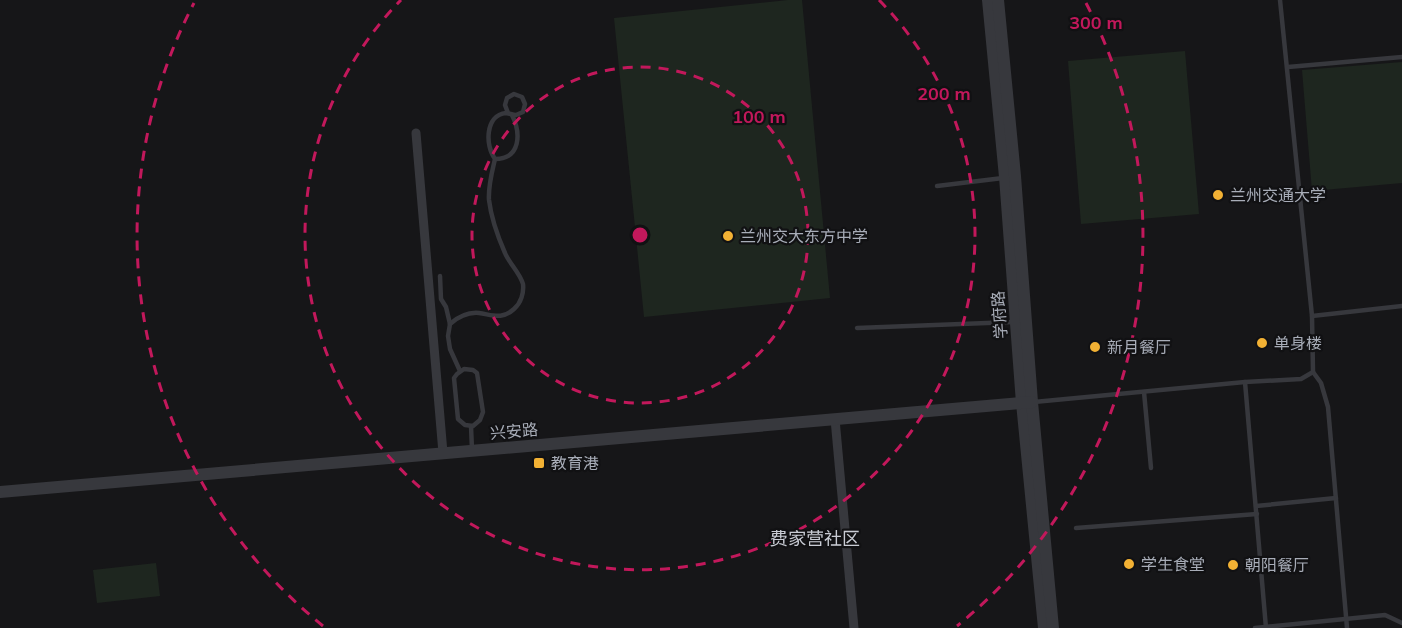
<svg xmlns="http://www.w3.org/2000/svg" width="1402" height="628" font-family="Mulish,'Noto Sans SC',sans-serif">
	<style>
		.green { fill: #1e261f }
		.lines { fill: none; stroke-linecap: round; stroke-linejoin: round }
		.service { stroke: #37383d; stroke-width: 4.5 }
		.minor { stroke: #37383d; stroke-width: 9 }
		.tertiary { stroke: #37383d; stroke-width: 12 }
		.ring { fill: none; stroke: #c2185b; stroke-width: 3; stroke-dasharray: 10 8 }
		.poi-dot { fill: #f2b134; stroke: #111113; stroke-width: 2 }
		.labels { text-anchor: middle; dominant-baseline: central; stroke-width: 4.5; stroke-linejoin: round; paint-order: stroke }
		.poi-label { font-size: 16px; fill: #a8adb8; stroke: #111113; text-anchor: start }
		.street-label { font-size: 16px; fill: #a8adb8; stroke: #111113 }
		.neighbourhood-label { font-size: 18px; fill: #c9ccd4; stroke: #111113 }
		.centre { fill: #c2185b; stroke: #111113; stroke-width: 3 }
		.ring-label { font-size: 18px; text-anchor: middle; font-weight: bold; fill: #c2185b; stroke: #111113; stroke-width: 4.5; stroke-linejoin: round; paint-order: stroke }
	</style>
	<rect width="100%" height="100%" fill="#161618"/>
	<!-- green -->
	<g class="green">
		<path d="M 788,0 L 802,0 L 830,298 L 644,317 L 614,18 Z"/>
		<path d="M 1185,51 L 1199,214 L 1081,224 L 1068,61 Z"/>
		<path d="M 1402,62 L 1402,183 L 1312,191 L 1302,70 Z"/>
		<path d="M 156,563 L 160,596 L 97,603 L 93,570 Z"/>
	</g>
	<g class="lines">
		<!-- service -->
		<g class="service">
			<path d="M 1288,67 L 1402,57"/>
			<path d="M 495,159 C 521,159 521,133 512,115"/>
			<path d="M 937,186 L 1003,178"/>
			<path d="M 440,276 L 441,299 L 446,307 L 450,324 L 448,336 L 450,349 L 460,371"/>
			<path d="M 1312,316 L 1402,306"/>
			<path d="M 450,324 C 458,317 468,312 479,313 C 493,315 502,320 514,309 C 521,303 524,293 523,284 C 520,273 509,263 505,253 C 498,237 491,217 489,200 C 488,186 492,172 495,159 C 485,146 485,115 506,113 C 507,113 514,115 516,115 L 523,112 L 525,104 L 522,97 L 514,94 L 507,98 L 505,105 L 508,113"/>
			<path d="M 857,328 L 1013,322"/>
			<path d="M 464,369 L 473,370 L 477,373 L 483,412 L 480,420 L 473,426 L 465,425 L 458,419 L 454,378 L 457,374 Z"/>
			<path d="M 1313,372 L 1321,383 L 1328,407 L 1347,628"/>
			<path d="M 1245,382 L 1266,628"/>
			<path d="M 1144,392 L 1151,468"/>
			<path d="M 1034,402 L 1245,382 L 1301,379 L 1313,372 L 1312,316 L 1280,0"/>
			<path d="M 471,426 L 472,450"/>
			<path d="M 1256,506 L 1336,498"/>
			<path d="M 1076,528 L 1257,514"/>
			<path d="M 1255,628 L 1385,615 L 1402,623"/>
		</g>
		<!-- minor -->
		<g class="minor">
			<path d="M 416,133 L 443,453"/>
			<path d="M 835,419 L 854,628"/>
		</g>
		<!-- tertiary -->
		<g class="tertiary">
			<path d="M 988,0 L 1005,177 L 1022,403 L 1044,628"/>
			<path d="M 998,0 L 1015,176 L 1032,402 L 1053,628"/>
			<path d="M 0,492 L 1032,402"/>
		</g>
	</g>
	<!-- distance rings -->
	<g class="ring">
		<circle cx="640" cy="235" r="168"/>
		<path d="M879 0A335 335 0 1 1 401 0"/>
		<path d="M323 626A503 503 0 0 1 194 3M1086 3A503 503 0 0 1 957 626"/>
	</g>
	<!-- markers -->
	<g class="poi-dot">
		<circle cx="1218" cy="195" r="6"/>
		<circle cx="728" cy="236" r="6"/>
		<circle cx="1262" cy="343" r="6"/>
		<circle cx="1095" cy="347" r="6"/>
		<rect x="533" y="457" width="12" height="12" rx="3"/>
		<circle cx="1129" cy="564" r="6"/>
		<circle cx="1233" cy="565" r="6"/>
	</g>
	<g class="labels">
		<!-- poi labels -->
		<g class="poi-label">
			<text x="1230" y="195">兰州交通大学</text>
			<text x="740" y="236">兰州交大东方中学</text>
			<text x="1274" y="343">单身楼</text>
			<text x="1107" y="347">新月餐厅</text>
			<text x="551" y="463">教育港</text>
			<text x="1141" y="564">学生食堂</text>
			<text x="1245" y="565">朝阳餐厅</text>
		</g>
		<!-- street labels -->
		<g class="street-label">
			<text transform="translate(999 315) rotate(-94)">学府路</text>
			<text transform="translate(514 431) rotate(-5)">兴安路</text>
		</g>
		<!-- neighbourhood labels -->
		<g class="neighbourhood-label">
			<text x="815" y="538">费家营社区</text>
		</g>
	</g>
	<circle cx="640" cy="235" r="9" class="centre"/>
	<g class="ring-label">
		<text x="1096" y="29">300 m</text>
		<text x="944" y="100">200 m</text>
		<text x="759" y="123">100 m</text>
	</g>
</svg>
